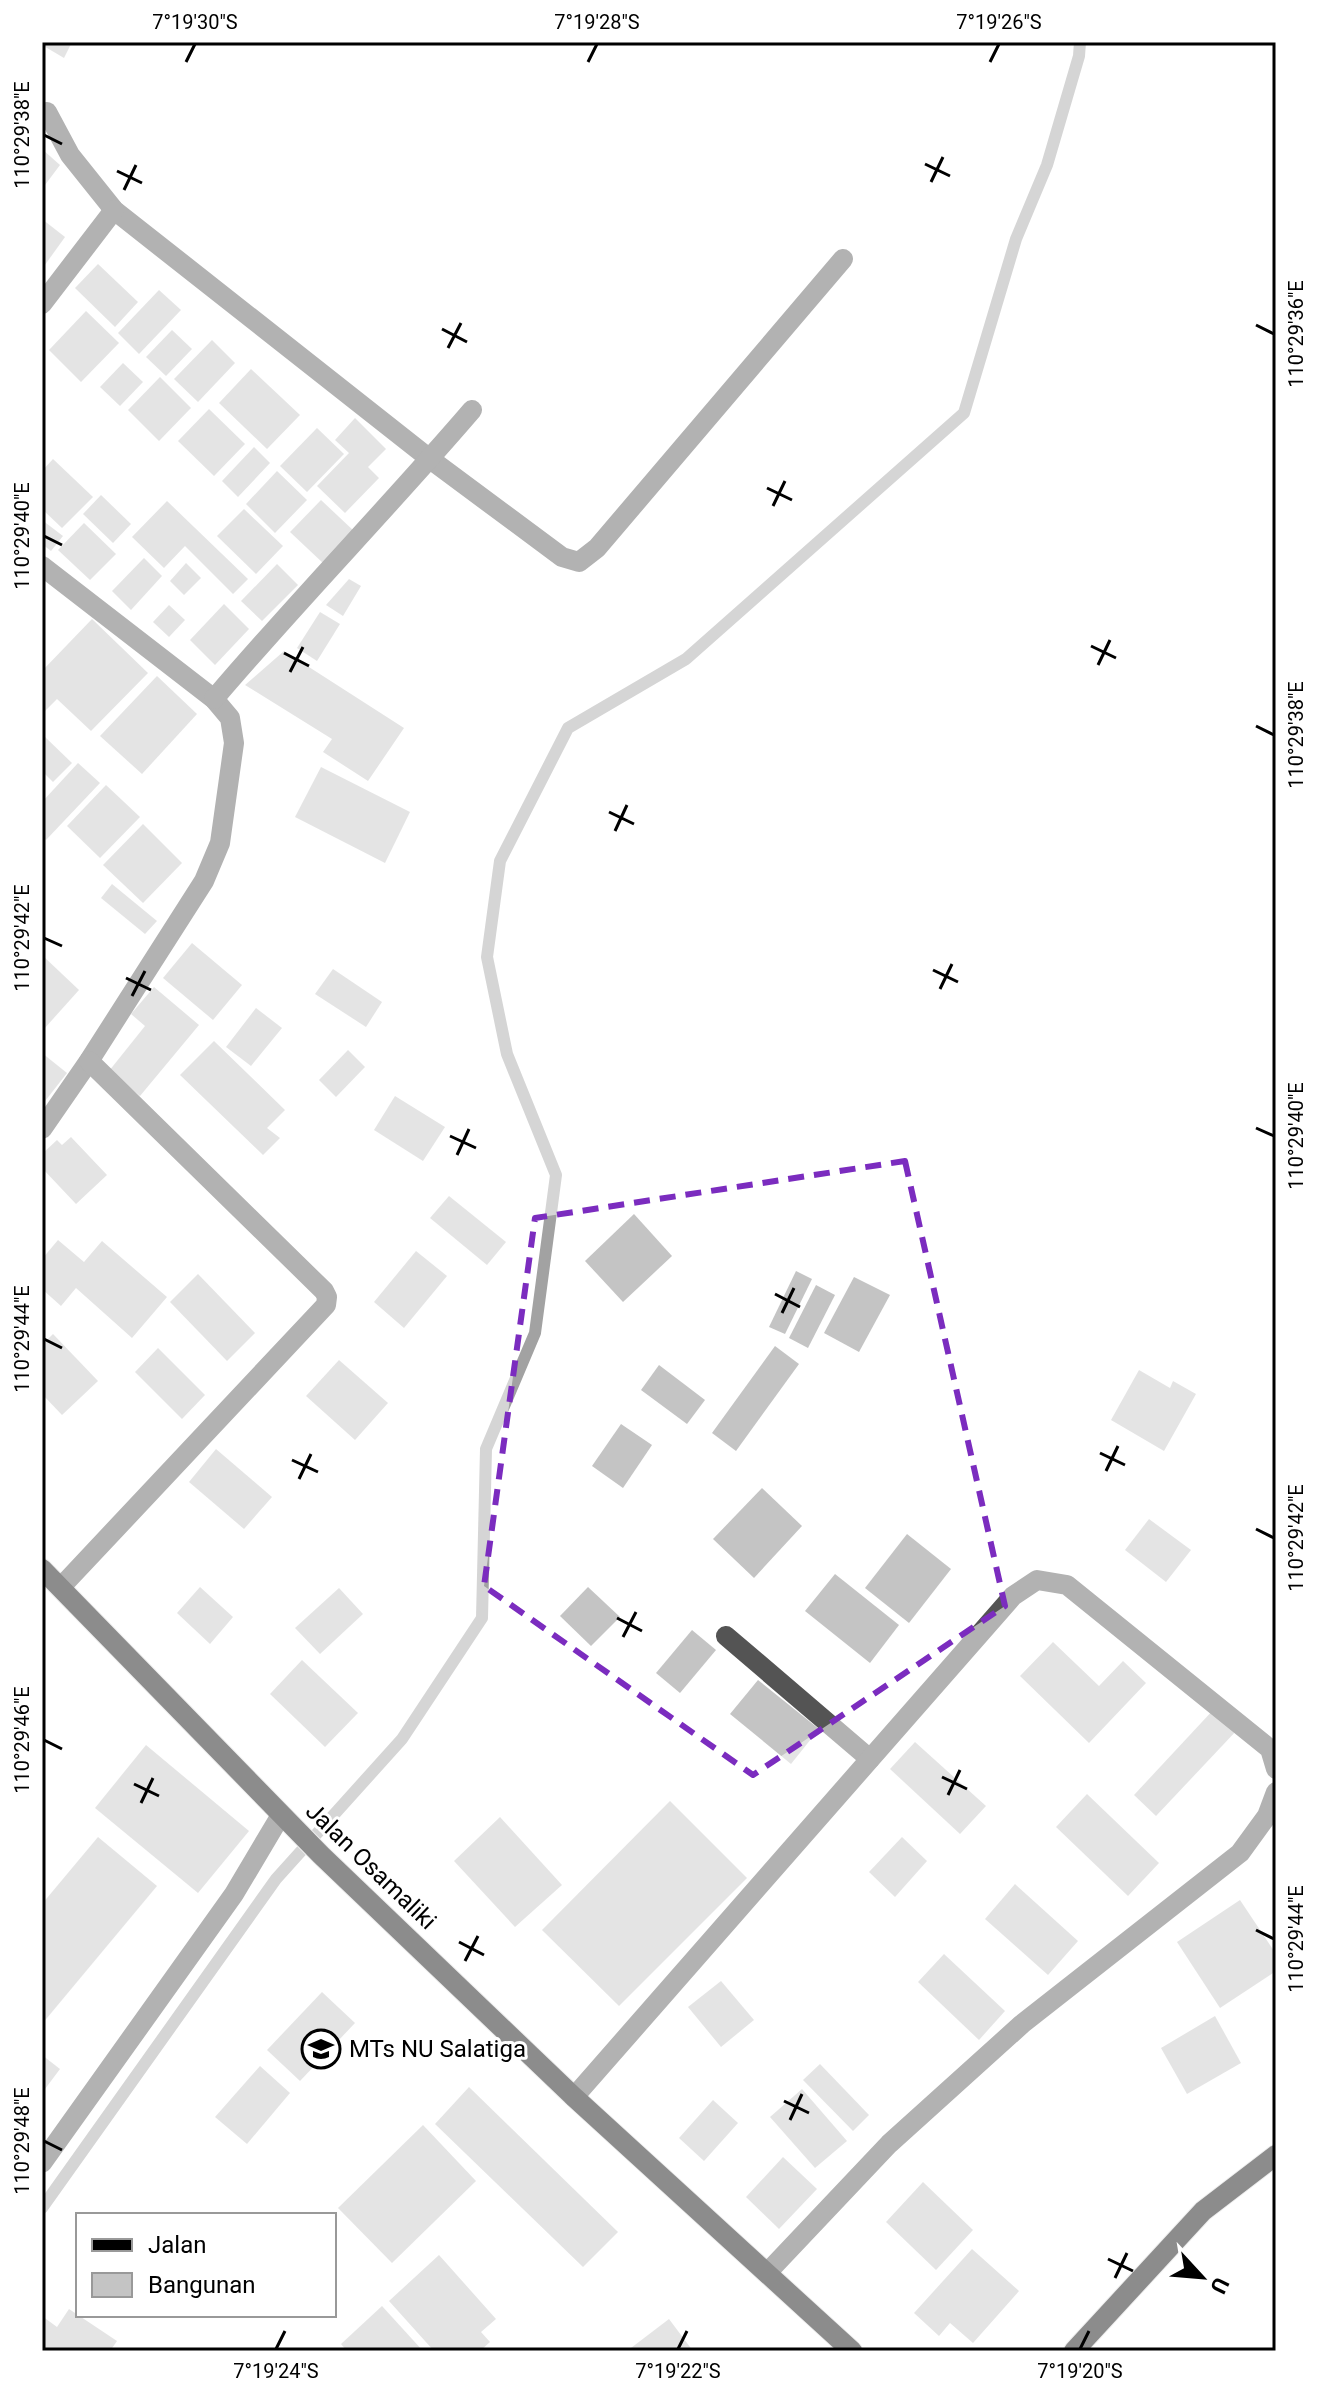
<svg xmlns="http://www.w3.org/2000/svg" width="1318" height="2393" font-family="Roboto,sans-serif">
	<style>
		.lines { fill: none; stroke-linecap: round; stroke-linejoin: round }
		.stream { stroke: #a2a2a2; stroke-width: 12 }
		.building { fill: #c4c4c4 }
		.major-casing { stroke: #dbdbdb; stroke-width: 22 }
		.minor { stroke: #545454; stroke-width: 20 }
		.major { stroke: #000; stroke-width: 20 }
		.marked { fill: none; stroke: #7b2cbf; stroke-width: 6; stroke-dasharray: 16 10; stroke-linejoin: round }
		.ticks { fill: none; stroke: #000; stroke-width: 3 }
		.labels { text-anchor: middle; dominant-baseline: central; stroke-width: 6; stroke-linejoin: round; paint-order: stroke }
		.street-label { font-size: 24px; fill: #000; stroke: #fff }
		.poi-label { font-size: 24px; fill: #000; stroke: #fff; text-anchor: start }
		.neatline { fill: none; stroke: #000; stroke-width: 3 }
		.ticks-label { font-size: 20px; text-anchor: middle; fill: #000 }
	</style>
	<rect width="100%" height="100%" fill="#fff"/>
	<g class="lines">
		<!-- stream -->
		<path class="stream" d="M 42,2208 L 276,1879 L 402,1739 L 482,1618 L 486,1449 L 535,1333 L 556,1175 L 507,1054 L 487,957 L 500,861 L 568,728 L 686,659 L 964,413 L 1016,239 L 1047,165 L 1079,56 L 1080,42"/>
	</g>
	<!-- building -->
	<g class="building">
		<path d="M 42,42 L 72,42 L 64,58 L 42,45 Z"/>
		<path d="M 42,149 L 60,165 L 42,189 Z"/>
		<path d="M 42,219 L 65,237 L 42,269 Z"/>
		<path d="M 98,264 L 138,302 L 115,327 L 75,288 Z"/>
		<path d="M 159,290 L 181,310 L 139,354 L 118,333 Z"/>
		<path d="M 86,311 L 119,343 L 81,382 L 49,350 Z"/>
		<path d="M 172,330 L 192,349 L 166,376 L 146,357 Z"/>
		<path d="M 212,340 L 235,363 L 198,402 L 174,379 Z"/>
		<path d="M 123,363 L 143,382 L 120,406 L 100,387 Z"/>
		<path d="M 251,369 L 300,415 L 267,449 L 219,403 Z"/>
		<path d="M 160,377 L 191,408 L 159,441 L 128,410 Z"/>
		<path d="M 209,409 L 245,444 L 214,476 L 178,441 Z"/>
		<path d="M 355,418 L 386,449 L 368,467 L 379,478 L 345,513 L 317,486 L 349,453 L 335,440 Z"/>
		<path d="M 317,428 L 344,454 L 307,492 L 280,466 Z"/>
		<path d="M 254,447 L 270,463 L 238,497 L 222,481 Z"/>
		<path d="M 53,459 L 93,497 L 62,528 L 42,509 L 42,471 Z"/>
		<path d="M 277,471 L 307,500 L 275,533 L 246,504 Z"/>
		<path d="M 101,495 L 131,524 L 113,543 L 83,514 Z"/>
		<path d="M 321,500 L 355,532 L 324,564 L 290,532 Z"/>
		<path d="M 167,501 L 248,579 L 233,594 L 185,546 L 164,568 L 132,537 Z"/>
		<path d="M 244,509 L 283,546 L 256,574 L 217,536 Z"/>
		<path d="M 42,520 L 63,536 L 51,551 L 42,544 Z"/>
		<path d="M 84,523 L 116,554 L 90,580 L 58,550 Z"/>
		<path d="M 144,558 L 162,576 L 131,610 L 112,591 Z"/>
		<path d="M 186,563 L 201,578 L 184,595 L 170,581 Z"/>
		<path d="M 277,564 L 298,585 L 262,621 L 241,601 Z"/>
		<path d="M 349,579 L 361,586 L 343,616 L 326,605 Z"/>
		<path d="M 224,604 L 249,629 L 215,665 L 190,640 Z"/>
		<path d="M 169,605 L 185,620 L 169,637 L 153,622 Z"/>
		<path d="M 320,612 L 340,624 L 317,661 L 297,648 Z"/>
		<path d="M 92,619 L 148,673 L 91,731 L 57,699 L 45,711 L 42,708 L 42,671 Z"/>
		<path d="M 284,651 L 404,728 L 368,781 L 323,752 L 332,739 L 245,685 Z"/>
		<path d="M 157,676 L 197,714 L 142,774 L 100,736 Z"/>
		<path d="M 44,736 L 72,763 L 53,782 L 42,771 L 42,739 Z"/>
		<path d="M 78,763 L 100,783 L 46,840 L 42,836 L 42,802 Z"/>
		<path d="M 321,767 L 410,812 L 385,863 L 295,817 Z"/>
		<path d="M 106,785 L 140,817 L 100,858 L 67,826 Z"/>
		<path d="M 143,824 L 182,863 L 143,903 L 103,865 Z"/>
		<path d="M 112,884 L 157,921 L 145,934 L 101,898 Z"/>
		<path d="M 192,943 L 242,985 L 213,1020 L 163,978 Z"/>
		<path d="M 42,955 L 79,990 L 44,1029 L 42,1027 Z"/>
		<path d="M 333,969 L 382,1002 L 366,1027 L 315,994 Z"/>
		<path d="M 154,987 L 199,1025 L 140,1096 L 109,1071 L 145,1026 L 131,1014 Z"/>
		<path d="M 256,1008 L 282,1028 L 251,1066 L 226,1047 Z"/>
		<path d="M 214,1041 L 285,1110 L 267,1128 L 280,1138 L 263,1155 L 180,1075 Z"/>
		<path d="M 348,1050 L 365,1067 L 336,1097 L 319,1080 Z"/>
		<path d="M 42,1053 L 67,1073 L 42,1105 Z"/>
		<path d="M 395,1096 L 445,1127 L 423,1161 L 374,1130 Z"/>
		<path d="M 71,1137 L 107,1175 L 76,1204 L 42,1168 L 42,1154 L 57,1140 L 62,1145 Z"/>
		<path d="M 449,1196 L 506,1242 L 487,1265 L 430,1218 Z"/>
		<path d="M 634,1214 L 672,1256 L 623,1302 L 585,1261 Z"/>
		<path d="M 58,1240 L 84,1262 L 102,1241 L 167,1297 L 132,1338 L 76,1288 L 61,1306 L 42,1289 L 42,1259 Z"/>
		<path d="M 416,1251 L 447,1276 L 404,1328 L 374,1302 Z"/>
		<path d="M 796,1271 L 812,1279 L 785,1334 L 769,1327 Z"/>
		<path d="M 198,1274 L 255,1333 L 227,1361 L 170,1302 Z"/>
		<path d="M 854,1277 L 890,1295 L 859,1352 L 824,1333 Z"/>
		<path d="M 816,1285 L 835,1295 L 808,1348 L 789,1338 Z"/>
		<path d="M 53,1334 L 98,1381 L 62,1415 L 42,1394 L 42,1345 Z"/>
		<path d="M 775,1346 L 799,1364 L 736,1451 L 712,1433 Z"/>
		<path d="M 158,1348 L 205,1395 L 182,1419 L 135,1372 Z"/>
		<path d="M 339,1360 L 388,1403 L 355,1440 L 306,1396 Z"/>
		<path d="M 659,1365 L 705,1400 L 687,1424 L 641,1390 Z"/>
		<path d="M 1139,1370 L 1170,1388 L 1173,1381 L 1196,1394 L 1164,1451 L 1111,1420 Z"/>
		<path d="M 621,1424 L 652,1445 L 623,1488 L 592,1466 Z"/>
		<path d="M 216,1449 L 272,1497 L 244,1529 L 189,1482 Z"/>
		<path d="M 762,1488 L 802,1526 L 754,1578 L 713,1539 Z"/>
		<path d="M 1149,1519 L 1191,1550 L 1166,1582 L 1125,1550 Z"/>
		<path d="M 907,1534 L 951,1569 L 909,1623 L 865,1588 Z"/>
		<path d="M 835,1574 L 899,1625 L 870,1663 L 805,1611 Z"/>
		<path d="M 200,1587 L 233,1617 L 210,1644 L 177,1613 Z"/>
		<path d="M 588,1587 L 620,1617 L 591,1646 L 560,1616 Z"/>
		<path d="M 339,1588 L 363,1614 L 320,1654 L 295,1628 Z"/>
		<path d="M 692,1630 L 716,1650 L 680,1693 L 656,1673 Z"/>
		<path d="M 1053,1642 L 1099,1686 L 1123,1661 L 1146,1683 L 1089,1743 L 1020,1676 Z"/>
		<path d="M 302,1660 L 358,1713 L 325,1747 L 270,1694 Z"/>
		<path d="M 758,1680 L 819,1729 L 791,1764 L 730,1714 Z"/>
		<path d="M 1215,1708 L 1238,1729 L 1156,1816 L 1134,1795 Z"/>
		<path d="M 915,1742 L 986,1806 L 960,1834 L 890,1769 Z"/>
		<path d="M 146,1745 L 249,1831 L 198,1893 L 95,1808 Z"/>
		<path d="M 1087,1794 L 1159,1863 L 1128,1896 L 1056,1827 Z"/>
		<path d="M 670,1801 L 747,1878 L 619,2006 L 542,1930 Z"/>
		<path d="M 500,1817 L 562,1885 L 515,1927 L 454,1861 Z"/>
		<path d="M 98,1837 L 157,1886 L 42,2024 L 42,1904 Z"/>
		<path d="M 902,1837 L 927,1861 L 895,1897 L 869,1872 Z"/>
		<path d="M 1015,1884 L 1078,1941 L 1048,1975 L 985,1919 Z"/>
		<path d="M 1240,1900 L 1276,1954 L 1276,1971 L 1220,2008 L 1177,1942 Z"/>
		<path d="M 944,1954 L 1005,2011 L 979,2040 L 918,1982 Z"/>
		<path d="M 721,1981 L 754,2020 L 721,2047 L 688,2007 Z"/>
		<path d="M 322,1992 L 355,2023 L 300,2081 L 267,2050 Z"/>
		<path d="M 1215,2016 L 1241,2063 L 1187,2094 L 1161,2048 Z"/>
		<path d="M 42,2055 L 60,2069 L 42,2093 Z"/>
		<path d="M 820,2064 L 869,2115 L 853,2131 L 803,2080 Z"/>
		<path d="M 260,2066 L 290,2093 L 247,2144 L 215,2117 Z"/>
		<path d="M 469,2087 L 618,2232 L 583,2267 L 435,2124 Z"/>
		<path d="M 802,2089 L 847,2141 L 815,2168 L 770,2117 Z"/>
		<path d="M 713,2100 L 738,2123 L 704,2161 L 679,2138 Z"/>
		<path d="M 423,2125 L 476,2181 L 392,2263 L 338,2208 Z"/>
		<path d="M 783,2157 L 817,2189 L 779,2229 L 746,2197 Z"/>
		<path d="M 923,2182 L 973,2230 L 936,2270 L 886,2222 Z"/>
		<path d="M 972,2249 L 1019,2291 L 973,2343 L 950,2323 L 939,2336 L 914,2313 Z"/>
		<path d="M 439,2255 L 496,2319 L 481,2332 L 490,2342 L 480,2351 L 434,2351 L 389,2301 Z"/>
		<path d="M 382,2306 L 423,2351 L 347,2351 L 341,2344 Z"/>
		<path d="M 69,2309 L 117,2341 L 110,2351 L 42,2351 L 42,2316 L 57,2327 Z"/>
		<path d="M 669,2319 L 693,2351 L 627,2351 Z"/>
	</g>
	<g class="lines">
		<defs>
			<g id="major">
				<path d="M 42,1569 L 321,1855 L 574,2097 L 852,2351"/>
				<path d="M 1074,2351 L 1203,2211 L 1276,2155"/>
			</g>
		</defs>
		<!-- major casing -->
		<use href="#major" class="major-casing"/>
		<!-- minor -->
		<g class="minor">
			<path d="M 47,112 L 70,155 L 114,210 L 430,459 L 562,557 L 579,562 L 597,548 L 843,259"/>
			<path d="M 42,304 L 114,210"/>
			<path d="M 42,566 L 214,699 L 230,718 L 234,743 L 220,843 L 204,881 L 89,1061 L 42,1129"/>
			<path d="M 214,699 C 298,600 388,508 472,410"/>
			<path d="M 61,1587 L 326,1305 L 327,1297 L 324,1291 L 89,1061"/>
			<path d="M 726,1636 L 870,1759"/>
			<path d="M 574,2097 L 1013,1596 L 1037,1580 L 1067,1585 L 1270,1749 L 1276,1769"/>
			<path d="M 42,2163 L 234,1894 L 281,1815"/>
			<path d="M 767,2273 L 889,2144 L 1022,2024 L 1240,1853 L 1267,1816 L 1276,1792"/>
		</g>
		<!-- major -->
		<use href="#major" class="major"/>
	</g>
	<!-- marked area -->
	<path d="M0 0H1318V2393H0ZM 905,1161 L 1005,1606 L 753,1775 L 484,1586 L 535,1218 Z" fill="#fff" fill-opacity=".55" fill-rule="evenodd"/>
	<path class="marked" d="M 905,1161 L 1005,1606 L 753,1775 L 484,1586 L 535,1218 Z"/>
	<!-- ticks -->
	<path class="ticks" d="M 186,62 L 195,44M 588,62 L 597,44M 990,62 L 999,44M 44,135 L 62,144M 925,164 L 950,176M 117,171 L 142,183M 931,182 L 943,157M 124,190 L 136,165M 1256,325 L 1274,334M 442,329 L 467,342M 448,348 L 461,323M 767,488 L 792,500M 773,506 L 785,481M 44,536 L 62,545M 1091,646 L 1116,658M 284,653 L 309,666M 1098,665 L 1110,640M 290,672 L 303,647M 1256,726 L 1274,735M 609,812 L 634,824M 615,831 L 627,805M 44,938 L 62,946M 933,970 L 958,982M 126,978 L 151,990M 940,989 L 952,964M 132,996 L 145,971M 1256,1128 L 1274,1136M 450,1136 L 476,1148M 457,1155 L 469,1129M 775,1294 L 800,1307M 782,1313 L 794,1288M 44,1339 L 62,1348M 1100,1453 L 1125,1465M 292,1460 L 318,1472M 1106,1471 L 1118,1446M 299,1479 L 311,1454M 1256,1529 L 1274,1538M 617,1618 L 642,1631M 623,1637 L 636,1612M 44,1740 L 62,1749M 942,1777 L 967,1789M 134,1784 L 159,1796M 948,1795 L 960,1770M 141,1803 L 153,1778M 1256,1930 L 1274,1939M 459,1942 L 484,1955M 465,1961 L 478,1936M 784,2101 L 809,2113M 790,2120 L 802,2094M 44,2141 L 62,2150M 1108,2259 L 1133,2271M 1115,2278 L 1127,2253M 276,2349 L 285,2331M 678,2349 L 687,2331M 1080,2349 L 1089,2331"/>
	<!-- icons -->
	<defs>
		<symbol id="school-ring" viewBox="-11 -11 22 22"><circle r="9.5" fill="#fff" stroke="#000" stroke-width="1.5"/><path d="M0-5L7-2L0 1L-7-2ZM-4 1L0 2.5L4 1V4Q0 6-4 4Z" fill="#000"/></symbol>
	</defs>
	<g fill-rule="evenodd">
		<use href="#school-ring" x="299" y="2027" width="44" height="44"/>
	</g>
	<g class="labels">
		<!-- street labels -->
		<g class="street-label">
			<text transform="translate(371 1866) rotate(44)">Jalan Osamaliki</text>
		</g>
		<!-- poi labels -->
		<g class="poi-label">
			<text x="349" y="2049">MTs NU Salatiga</text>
		</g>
	</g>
	<!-- border -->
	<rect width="1318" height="2393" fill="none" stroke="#ffffff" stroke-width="88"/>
	<!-- legend -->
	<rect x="76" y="2213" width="260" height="104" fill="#ffffff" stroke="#999999" stroke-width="2"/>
	<rect x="92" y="2239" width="40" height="12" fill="#000000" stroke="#999999" stroke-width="2"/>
	<text x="148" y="2253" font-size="24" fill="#000000">Jalan</text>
	<rect x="92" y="2273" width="40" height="24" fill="#c4c4c4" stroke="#999999" stroke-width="2"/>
	<text x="148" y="2293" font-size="24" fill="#000000">Bangunan</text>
	<!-- north arrow -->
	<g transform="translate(1202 2277) rotate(116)" stroke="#ffffff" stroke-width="6" paint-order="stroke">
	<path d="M0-6L14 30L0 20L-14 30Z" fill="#000000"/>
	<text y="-12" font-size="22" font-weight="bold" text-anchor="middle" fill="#000000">U</text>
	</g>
	<rect x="44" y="44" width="1230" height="2305" class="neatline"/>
	<g class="ticks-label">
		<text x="195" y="29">7°19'30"S</text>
		<text x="597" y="29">7°19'28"S</text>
		<text x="999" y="29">7°19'26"S</text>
		<text transform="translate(22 135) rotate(-90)" y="7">110°29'38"E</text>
		<text transform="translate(1296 334) rotate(-90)" y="7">110°29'36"E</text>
		<text transform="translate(22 536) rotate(-90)" y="7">110°29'40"E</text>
		<text transform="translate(1296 735) rotate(-90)" y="7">110°29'38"E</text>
		<text transform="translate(22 938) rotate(-90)" y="7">110°29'42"E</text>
		<text transform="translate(1296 1136) rotate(-90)" y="7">110°29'40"E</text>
		<text transform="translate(22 1339) rotate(-90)" y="7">110°29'44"E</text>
		<text transform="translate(1296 1538) rotate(-90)" y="7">110°29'42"E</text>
		<text transform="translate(22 1740) rotate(-90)" y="7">110°29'46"E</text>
		<text transform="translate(1296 1939) rotate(-90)" y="7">110°29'44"E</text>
		<text transform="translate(22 2141) rotate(-90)" y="7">110°29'48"E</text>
		<text x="276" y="2378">7°19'24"S</text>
		<text x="678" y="2378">7°19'22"S</text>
		<text x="1080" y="2378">7°19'20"S</text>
	</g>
</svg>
